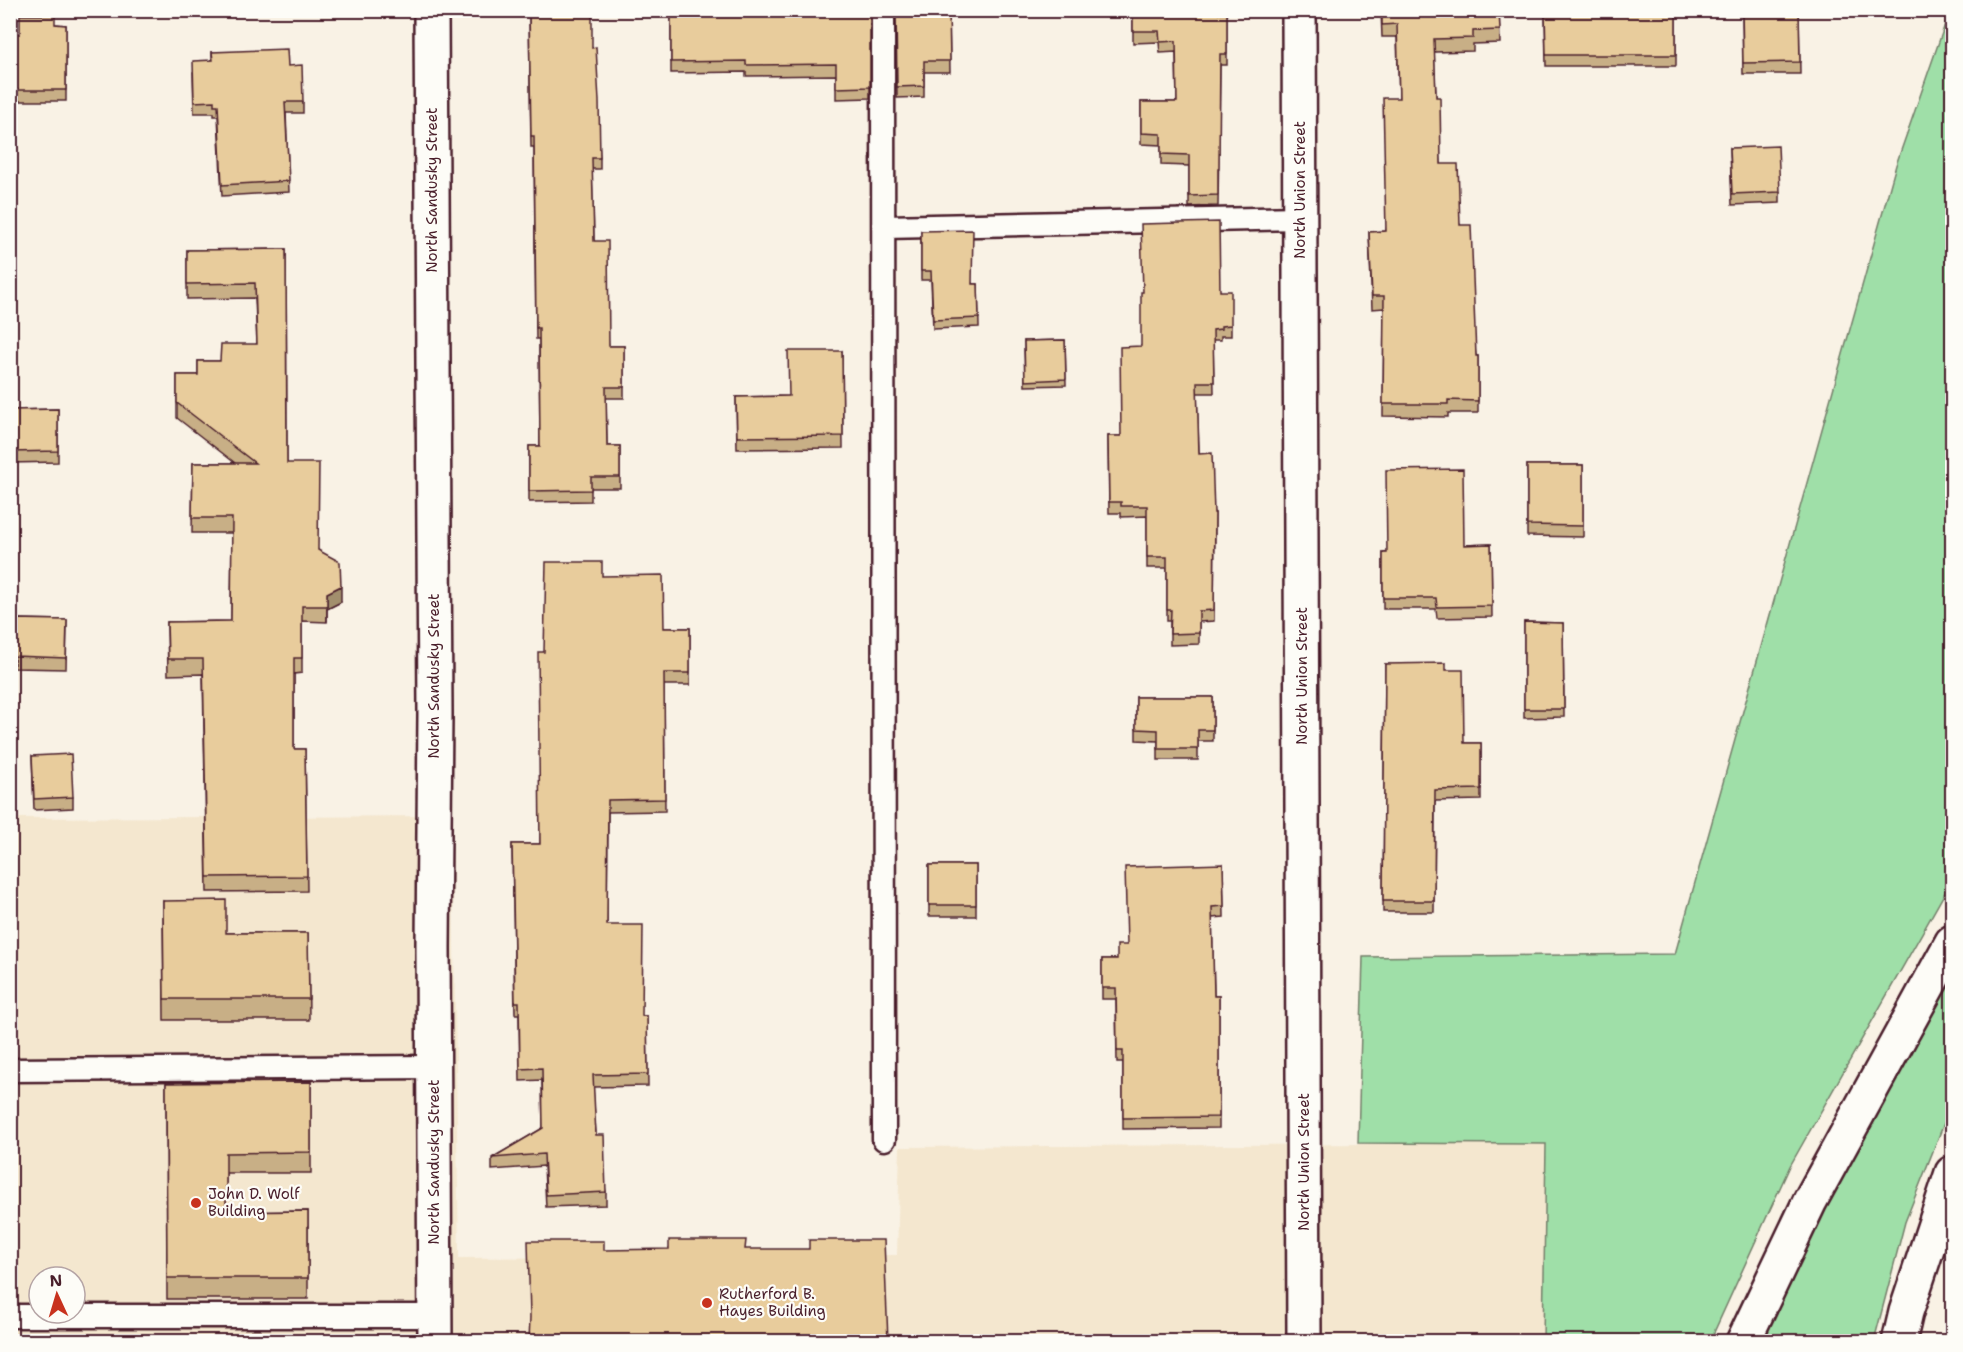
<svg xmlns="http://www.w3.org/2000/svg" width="1963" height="1352" font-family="'Shantell Sans',sans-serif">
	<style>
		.built { fill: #f4e7cf; fill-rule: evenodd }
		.green { fill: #9fdfa8; stroke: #747f6a; stroke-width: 1.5 }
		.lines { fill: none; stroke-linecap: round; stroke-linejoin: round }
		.lane-casing { stroke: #4a1f2b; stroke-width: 27 }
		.street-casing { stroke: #4a1f2b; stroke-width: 38 }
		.secondary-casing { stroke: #4a1f2b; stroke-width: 38 }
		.highway-casing { stroke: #4a1f2b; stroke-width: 38 }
		.lane { stroke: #fdfcf7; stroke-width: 22 }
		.street { stroke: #fdfcf7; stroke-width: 33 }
		.secondary { stroke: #fdfcf7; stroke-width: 33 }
		.highway { stroke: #fdfcf7; stroke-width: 33 }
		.wall { fill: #c8af86; stroke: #4a1f2b; stroke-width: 1.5 }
		.shaded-wall { fill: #a28f6d; stroke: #4a1f2b; stroke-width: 1.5 }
		.building { fill: #e8cc9c; stroke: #4a1f2b; stroke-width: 1.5 }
		.poi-dot { fill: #c8321e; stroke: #fdfcf7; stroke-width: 2 }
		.labels { text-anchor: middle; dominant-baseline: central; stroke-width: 4.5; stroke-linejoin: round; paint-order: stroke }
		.street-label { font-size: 15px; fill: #4a1f2b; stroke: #fdfcf7 }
		.poi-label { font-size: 15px; fill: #4a1f2b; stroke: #fdfcf7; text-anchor: start }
	</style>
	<rect width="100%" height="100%" fill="#f9f2e5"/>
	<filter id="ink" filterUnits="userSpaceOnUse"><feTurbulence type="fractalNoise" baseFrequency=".0167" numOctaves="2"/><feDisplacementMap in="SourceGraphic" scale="12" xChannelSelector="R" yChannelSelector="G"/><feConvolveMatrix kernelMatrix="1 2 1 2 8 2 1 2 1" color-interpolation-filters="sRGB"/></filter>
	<g filter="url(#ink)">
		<!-- built -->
		<path class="built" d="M 452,816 L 459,1258 L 897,1255 L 900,1147 L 1546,1143 L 1543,1341 L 404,1342 L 404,1332 L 11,1341 L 10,818 ZM 39,1277 L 75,1277 L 75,1313 L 39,1313 Z"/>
		<!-- green -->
		<g class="green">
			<path d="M 1950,10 L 1952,11 L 1952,880 L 1790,1166 L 1710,1341 L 1543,1341 L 1546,1144 L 1358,1143 L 1363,957 L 1675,954 L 1896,165 Z"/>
			<path d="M 1952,978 L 1952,1103 L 1905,1222 L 1874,1341 L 1762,1342 L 1804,1240 Z"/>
		</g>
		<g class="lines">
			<defs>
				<g id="lane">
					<path d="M 883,10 L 884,1139"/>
					<path d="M 885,227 L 1300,218"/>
					<path d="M 10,1070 L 434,1067"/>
					<path d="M 10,1316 L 435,1316"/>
				</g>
				<path id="street" d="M 1299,10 L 1304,1342"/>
				<path id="secondary" d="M 431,10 L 435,714 L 433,947 L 435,1342"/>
				<g id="highway">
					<path d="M 1743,1342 L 1810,1201 L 1952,942"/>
					<path d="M 1899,1342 L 1906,1312 L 1952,1173"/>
				</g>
			</defs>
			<!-- lane casing -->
			<use href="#lane" class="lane-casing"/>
			<!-- street casing -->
			<use href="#street" class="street-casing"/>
			<!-- secondary casing -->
			<use href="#secondary" class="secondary-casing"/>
			<!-- highway casing -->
			<use href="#highway" class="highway-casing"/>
			<!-- lane -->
			<use href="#lane" class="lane"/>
			<!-- street -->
			<use href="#street" class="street"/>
			<!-- secondary -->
			<use href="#secondary" class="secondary"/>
			<!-- highway -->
			<use href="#highway" class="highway"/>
		</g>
		<!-- wall -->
		<g class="wall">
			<path d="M 529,10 L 592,48 L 600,158 L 600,169 L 592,169 L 594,241 L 609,346 L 624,346 L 624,398 L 606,398 L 607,446 L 620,446 L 620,488 L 591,488 L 591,501 L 529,502 L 529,446 L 540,446 L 539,339 L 536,339 L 534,147 L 531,147 Z"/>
			<path d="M 671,10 L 870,10 L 870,98 L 836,99 L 836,75 L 746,76 L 746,72 L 671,73 Z"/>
			<path d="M 896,10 L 949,10 L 950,72 L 924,72 L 924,97 L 897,98 Z"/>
			<path d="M 1133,10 L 1227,13 L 1227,65 L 1220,65 L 1218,206 L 1189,207 L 1189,166 L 1161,165 L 1161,145 L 1141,144 L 1141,102 L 1177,102 L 1176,52 L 1160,53 L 1159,42 L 1133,43 Z"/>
			<path d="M 1381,10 L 1499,10 L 1500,43 L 1473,44 L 1473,51 L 1434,52 L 1436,97 L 1441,164 L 1460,225 L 1476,356 L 1478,356 L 1478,413 L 1448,413 L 1448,417 L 1383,416 L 1384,308 L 1372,309 L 1369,232 L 1386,231 L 1399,98 L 1397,37 L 1382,37 Z"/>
			<path d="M 1742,10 L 1799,10 L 1800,74 L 1743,74 Z"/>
			<path d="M 1676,11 L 1676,66 L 1546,66 L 1545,12 Z"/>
			<path d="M 55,24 L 66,25 L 66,101 L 10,101 L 10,34 L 20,34 Z"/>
			<path d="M 212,52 L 288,66 L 303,102 L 303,113 L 286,113 L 289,192 L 222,196 L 218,116 L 214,116 L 214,113 L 194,113 L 193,72 L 212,60 Z"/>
			<path d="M 1730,148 L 1780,192 L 1780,203 L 1732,205 Z"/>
			<path d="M 921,231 L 973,284 L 978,284 L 979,327 L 933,329 L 931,280 L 921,280 Z"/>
			<path d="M 286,249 L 287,463 L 318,550 L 341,602 L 327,609 L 327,622 L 302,621 L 302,673 L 294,674 L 294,749 L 305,749 L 307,891 L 207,892 L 203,674 L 168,675 L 167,622 L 231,621 L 232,533 L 192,533 L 193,463 L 235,463 L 177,418 L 177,375 L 198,375 L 198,361 L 220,361 L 257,344 L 255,298 L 187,299 L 187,250 Z"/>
			<path d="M 1220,291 L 1231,325 L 1231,336 L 1221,336 L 1221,340 L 1213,340 L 1214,393 L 1197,393 L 1199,454 L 1214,513 L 1215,513 L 1214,621 L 1199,622 L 1199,644 L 1170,645 L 1170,621 L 1167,621 L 1167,568 L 1147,568 L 1147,516 L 1121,517 L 1121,513 L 1109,513 L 1108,436 L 1121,436 L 1141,346 Z"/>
			<path d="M 1065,340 L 1066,385 L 1025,386 L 1024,341 Z"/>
			<path d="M 842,351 L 843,448 L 737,449 L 736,397 L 789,396 Z"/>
			<path d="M 58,409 L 58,462 L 10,463 L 10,410 Z"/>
			<path d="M 1527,465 L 1583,465 L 1583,537 L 1527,536 Z"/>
			<path d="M 1491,544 L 1492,617 L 1437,618 L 1436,609 L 1383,609 L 1383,553 L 1464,545 Z"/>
			<path d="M 602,576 L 664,628 L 690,628 L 690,685 L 664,685 L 665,811 L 608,812 L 607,925 L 642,1016 L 647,1016 L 648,1086 L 593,1087 L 596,1135 L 606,1192 L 606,1205 L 546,1207 L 544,1166 L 492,1170 L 492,1158 L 543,1128 L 542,1080 L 520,1081 L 519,1014 L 515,1014 L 512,844 L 540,844 L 544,652 Z"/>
			<path d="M 15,619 L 67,620 L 66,669 L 14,668 Z"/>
			<path d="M 1524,622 L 1563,623 L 1564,717 L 1524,718 Z"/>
			<path d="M 1385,664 L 1446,670 L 1464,743 L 1481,743 L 1481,800 L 1435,801 L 1434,912 L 1383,912 Z"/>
			<path d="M 1136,697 L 1213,697 L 1213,741 L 1198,741 L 1198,760 L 1158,760 L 1158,741 L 1136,740 Z"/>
			<path d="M 32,756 L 73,797 L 73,808 L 34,810 Z"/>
			<path d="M 1223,864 L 1224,917 L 1212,918 L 1214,996 L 1219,996 L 1219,1128 L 1123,1129 L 1123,1062 L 1117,1062 L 1116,999 L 1102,999 L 1102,959 L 1117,959 L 1127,945 Z"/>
			<rect x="929" y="865" width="47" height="51"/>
			<path d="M 163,901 L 226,933 L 308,933 L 309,1020 L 164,1020 Z"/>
			<path d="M 311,1082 L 311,1173 L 226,1173 L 226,1212 L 308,1211 L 308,1299 L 167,1299 L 166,1083 Z"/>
		</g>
		<!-- shaded-wall -->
		<path class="shaded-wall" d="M 341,586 L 341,602 L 327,609 L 327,622 L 327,593 Z"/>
		<!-- building -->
		<g class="building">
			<path d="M 529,10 L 592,10 L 592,48 L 596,47 L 599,101 L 600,158 L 592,158 L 594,241 L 608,241 L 609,346 L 624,346 L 624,387 L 606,387 L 607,446 L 620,446 L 620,477 L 591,477 L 591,490 L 529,491 L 529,446 L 540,446 L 539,328 L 536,328 L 534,136 L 531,136 Z"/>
			<path d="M 671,10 L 870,10 L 870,87 L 836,88 L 836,64 L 746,65 L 746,61 L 671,62 Z"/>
			<path d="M 896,10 L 949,10 L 950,61 L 924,61 L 924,86 L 897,87 Z"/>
			<path d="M 1133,10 L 1219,10 L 1219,13 L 1227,13 L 1227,54 L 1220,54 L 1219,169 L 1218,169 L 1218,195 L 1189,196 L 1189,155 L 1161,154 L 1161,134 L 1141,133 L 1141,102 L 1177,102 L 1176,41 L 1160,42 L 1159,31 L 1133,31 Z"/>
			<path d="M 1382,10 L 1499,10 L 1500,30 L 1473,31 L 1473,38 L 1434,39 L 1436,97 L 1440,97 L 1441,164 L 1458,164 L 1460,225 L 1471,225 L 1476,356 L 1478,356 L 1478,401 L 1448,400 L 1448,404 L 1383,404 L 1384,296 L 1372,296 L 1369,232 L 1386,231 L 1383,98 L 1399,98 L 1397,24 L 1382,25 Z"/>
			<path d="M 1742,10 L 1799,10 L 1800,62 L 1743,63 Z"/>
			<path d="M 1676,11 L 1676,55 L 1546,55 L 1545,12 Z"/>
			<path d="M 20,15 L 55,15 L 55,24 L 66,25 L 66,90 L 10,90 L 10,34 L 20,34 Z"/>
			<path d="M 287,49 L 288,66 L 302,65 L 303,102 L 285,102 L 289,181 L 222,185 L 218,105 L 214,105 L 214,101 L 194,102 L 193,61 L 213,60 L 212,52 Z"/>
			<path d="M 1778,146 L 1780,192 L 1732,194 L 1730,148 Z"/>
			<path d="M 1219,222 L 1220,291 L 1231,291 L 1231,325 L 1221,326 L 1221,329 L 1213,330 L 1214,382 L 1197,382 L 1199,454 L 1212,453 L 1214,513 L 1215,513 L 1214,610 L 1199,611 L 1199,633 L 1170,634 L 1171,610 L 1167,610 L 1167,557 L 1147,557 L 1147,506 L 1121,506 L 1121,502 L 1109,502 L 1108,436 L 1121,436 L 1120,347 L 1141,346 L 1141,292 L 1143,292 L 1141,224 Z"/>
			<path d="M 973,230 L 972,284 L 978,284 L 979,318 L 933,320 L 931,271 L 921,271 L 921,231 Z"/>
			<path d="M 286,249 L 287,463 L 319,463 L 318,550 L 340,562 L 341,586 L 327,593 L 327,606 L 302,606 L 302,658 L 294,658 L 294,749 L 305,749 L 307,876 L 207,877 L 203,659 L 168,659 L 167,622 L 231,621 L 232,518 L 192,518 L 193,463 L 255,463 L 177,403 L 177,375 L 198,375 L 198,361 L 220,361 L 221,344 L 257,344 L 255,283 L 187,284 L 187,250 Z"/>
			<path d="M 1065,340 L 1066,379 L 1025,381 L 1024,341 Z"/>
			<path d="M 788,351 L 842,351 L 843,436 L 737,437 L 736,397 L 789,396 Z"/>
			<path d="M 58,409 L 58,451 L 10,452 L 10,410 Z"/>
			<path d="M 1527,465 L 1583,465 L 1583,526 L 1527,525 Z"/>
			<path d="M 1463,469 L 1464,545 L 1491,544 L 1492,606 L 1437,607 L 1436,598 L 1383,598 L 1383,553 L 1387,553 L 1386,470 Z"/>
			<path d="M 546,562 L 602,562 L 602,576 L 663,575 L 664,628 L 690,628 L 690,673 L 664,673 L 665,799 L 608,800 L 607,925 L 643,925 L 642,1016 L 647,1016 L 648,1074 L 593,1075 L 596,1135 L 604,1135 L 606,1192 L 546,1195 L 544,1154 L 492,1158 L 543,1128 L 542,1068 L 520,1069 L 519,1002 L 515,1002 L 512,844 L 540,844 L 538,652 L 544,652 Z"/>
			<path d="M 15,619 L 67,620 L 66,658 L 14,656 Z"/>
			<path d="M 1524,622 L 1563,623 L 1564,709 L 1524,709 Z"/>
			<path d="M 1446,663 L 1446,670 L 1463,670 L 1464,743 L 1481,743 L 1481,789 L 1435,790 L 1434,901 L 1383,901 L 1385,664 Z"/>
			<path d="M 1136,697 L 1213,697 L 1213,730 L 1198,730 L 1198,749 L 1158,749 L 1158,730 L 1136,729 Z"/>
			<path d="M 71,754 L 73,797 L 34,799 L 32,756 Z"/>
			<path d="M 1223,864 L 1224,906 L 1212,907 L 1214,996 L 1219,996 L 1219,1117 L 1123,1118 L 1123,1051 L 1117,1051 L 1116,988 L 1102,988 L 1102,959 L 1117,959 L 1117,945 L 1127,945 L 1125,867 Z"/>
			<rect x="929" y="865" width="47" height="40"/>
			<path d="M 226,900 L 226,933 L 308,933 L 309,999 L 164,999 L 163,901 Z"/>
			<path d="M 311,1082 L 311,1152 L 226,1153 L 226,1212 L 308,1211 L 308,1278 L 167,1278 L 166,1083 Z"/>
			<path d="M 669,1240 L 746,1240 L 745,1249 L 809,1249 L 809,1240 L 884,1240 L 888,1341 L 529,1341 L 530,1317 L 528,1241 L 604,1241 L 604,1250 L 669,1249 Z"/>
		</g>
	</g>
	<!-- markers -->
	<g class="poi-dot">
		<circle cx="196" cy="1203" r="6"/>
		<circle cx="707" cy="1303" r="6"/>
	</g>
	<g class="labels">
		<!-- street labels -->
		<g class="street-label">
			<text transform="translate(432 190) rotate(-90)">North Sandusky Street</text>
			<text transform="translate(1300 190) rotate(-90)">North Union Street</text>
			<text transform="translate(434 676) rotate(-90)">North Sandusky Street</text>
			<text transform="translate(1302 676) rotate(-90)">North Union Street</text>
			<text transform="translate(434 1162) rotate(-90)">North Sandusky Street</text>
			<text transform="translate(1304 1162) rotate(-90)">North Union Street</text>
		</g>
		<!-- poi labels -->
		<g class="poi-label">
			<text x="208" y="1194">John D. Wolf<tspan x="208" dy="17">Building</tspan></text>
			<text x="719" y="1294">Rutherford B.<tspan x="719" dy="17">Hayes Building</tspan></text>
		</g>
	</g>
	<!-- margin -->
	<rect width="1963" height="1352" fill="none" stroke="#fdfcf7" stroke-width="36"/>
	<rect x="18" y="18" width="1927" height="1316" fill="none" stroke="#4a1f2b" stroke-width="2" filter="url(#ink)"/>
	<!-- north arrow -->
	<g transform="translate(57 1295) rotate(356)"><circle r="28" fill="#fdfcf7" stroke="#b5a4a5" stroke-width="1.5"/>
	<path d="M0-4.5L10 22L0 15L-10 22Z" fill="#c8321e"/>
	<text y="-9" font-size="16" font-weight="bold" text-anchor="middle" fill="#4a1f2b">N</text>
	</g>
</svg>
